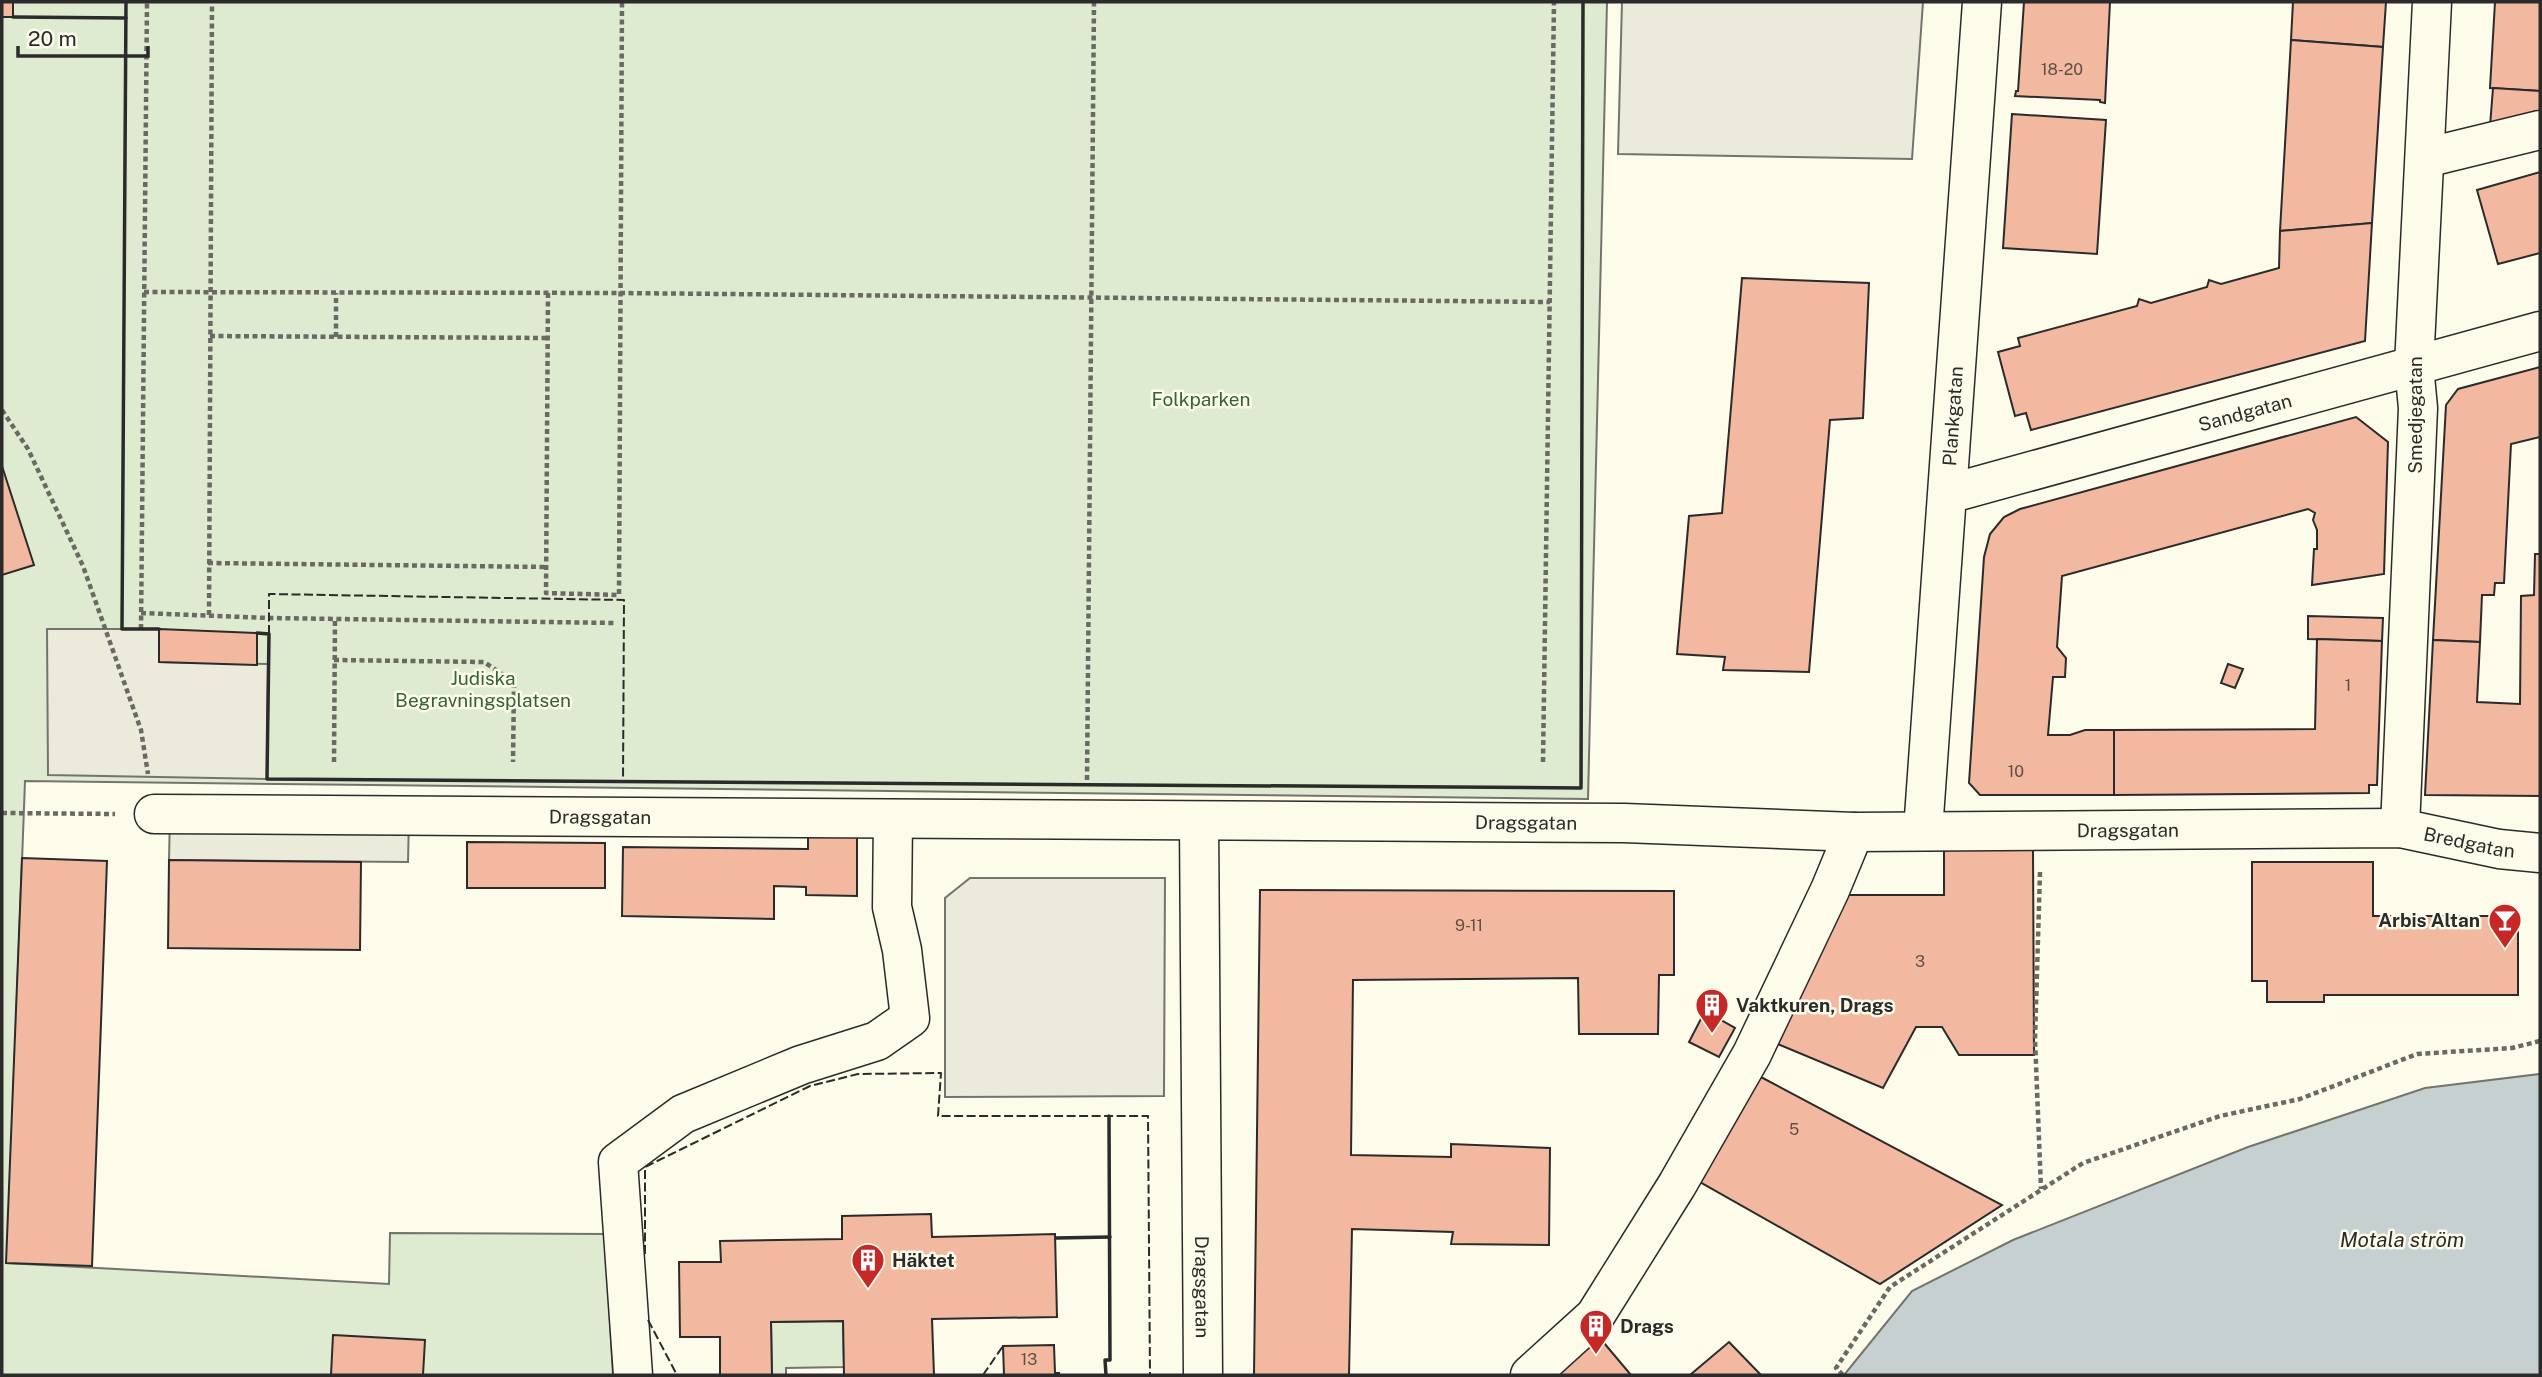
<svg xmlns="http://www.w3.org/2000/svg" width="2542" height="1377" font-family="'Public Sans',sans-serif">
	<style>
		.green { fill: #deebd1; stroke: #74746e; stroke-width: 2 }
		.parking { fill: #eceadb; stroke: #74746e; stroke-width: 2 }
		.water { fill: #c7d0d0; stroke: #74746e; stroke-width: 2 }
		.building { fill: #f2b8a0; stroke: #2b2b2b; stroke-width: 2 }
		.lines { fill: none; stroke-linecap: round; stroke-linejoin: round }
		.minor-casing { stroke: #2b2b2b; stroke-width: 41 }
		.path { stroke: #6a6964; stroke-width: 4.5; stroke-dasharray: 5 3.5; stroke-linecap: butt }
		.minor { stroke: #fdfbea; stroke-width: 38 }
		.fence { stroke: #2b2b2b; stroke-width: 2; stroke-dasharray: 9 3.5; stroke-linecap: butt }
		.wall { stroke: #2b2b2b; stroke-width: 3.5 }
		.labels { text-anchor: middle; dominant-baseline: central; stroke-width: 5; stroke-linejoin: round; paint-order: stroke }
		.number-label { font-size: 16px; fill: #5d4e48 }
		.park-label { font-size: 19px; fill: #34623c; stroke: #fdfbea }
		.street-label { font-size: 19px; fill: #2b2b2b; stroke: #fdfbea }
		.poi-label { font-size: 19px; font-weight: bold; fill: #2b2b2b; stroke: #fdfbea; text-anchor: start }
		.water-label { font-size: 21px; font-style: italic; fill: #2b2b2b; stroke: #fdfbea }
	</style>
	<rect width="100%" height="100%" fill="#fdfbea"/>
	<!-- green -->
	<g class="green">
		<path d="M 2,2 L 1607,2 L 1588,799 L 25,781 L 7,1263 L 389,1284 L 390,1233 L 605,1234 L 613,1375 L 2,1375 Z"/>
		<path d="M 843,1321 L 844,1367 L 786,1368 L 786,1375 L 772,1375 L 771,1322 Z"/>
	</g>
	<!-- parking -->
	<g class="parking">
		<path d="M 1622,2 L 1923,2 L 1912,159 L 1618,154 Z"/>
		<path d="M 47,629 L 159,629 L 159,662 L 268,664 L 267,779 L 48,775 Z"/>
		<path d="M 170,814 L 409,816 L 408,862 L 169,860 Z"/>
		<path d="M 970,878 L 1165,878 L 1164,1096 L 945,1097 L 945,898 Z"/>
	</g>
	<!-- water -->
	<path class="water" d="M 2540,1074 L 2540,1375 L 1844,1375 L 1912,1291 L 2013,1240 L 2248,1147 L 2425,1088 Z"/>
	<!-- building -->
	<g class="building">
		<rect x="2" y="2" width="11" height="15"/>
		<path d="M 2024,2 L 2110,2 L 2105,103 L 2100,102 L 2100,100 L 2015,96 L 2016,91 L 2018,91 Z"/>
		<path d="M 2293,2 L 2386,2 L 2383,47 L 2291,40 Z"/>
		<path d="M 2495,2 L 2540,2 L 2540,91 L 2490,88 Z"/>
		<path d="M 2291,40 L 2383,47 L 2372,223 L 2280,231 Z"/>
		<path d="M 2493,88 L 2540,91 L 2540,121 L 2490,126 Z"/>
		<path d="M 2012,114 L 2106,120 L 2097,254 L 2003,248 Z"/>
		<path d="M 2540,172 L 2540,253 L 2498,264 L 2477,190 Z"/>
		<path d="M 2372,223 L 2365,341 L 2031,430 L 2026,413 L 2015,416 L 1998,352 L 2020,346 L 2018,338 L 2137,306 L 2139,299 L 2151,303 L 2207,287 L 2209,280 L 2221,284 L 2279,268 L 2280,231 Z"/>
		<path d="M 1742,278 L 1869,283 L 1863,418 L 1830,420 L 1809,672 L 1723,670 L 1725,657 L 1677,654 L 1689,516 L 1722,513 Z"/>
		<path d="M 2540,367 L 2540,437 L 2511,444 L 2504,583 L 2495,583 L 2494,595 L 2482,595 L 2480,642 L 2433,640 L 2446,405 L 2458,389 Z"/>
		<path d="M 2356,417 L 2388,442 L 2384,574 L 2312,585 L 2314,549 L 2317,549 L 2317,530 L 2313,520 L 2315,513 L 2308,509 L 2062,576 L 2057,647 L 2066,658 L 2065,677 L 2053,677 L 2048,735 L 2070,735 L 2085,730 L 2114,730 L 2114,795 L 1980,795 L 1969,783 L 1984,557 L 1990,534 L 2004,517 L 2020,509 Z"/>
		<path d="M 2,466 L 34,565 L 2,575 Z"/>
		<path d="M 2535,554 L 2540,554 L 2540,796 L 2425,795 L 2433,640 L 2480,642 L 2477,702 L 2520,704 L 2521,596 L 2534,595 Z"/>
		<path d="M 2308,616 L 2383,618 L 2382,641 L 2308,639 Z"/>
		<path d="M 159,629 L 257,633 L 257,665 L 159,662 Z"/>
		<path d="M 2317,639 L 2382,641 L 2377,785 L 2369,785 L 2369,793 L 2114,795 L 2114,730 L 2315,729 Z"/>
		<path d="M 2228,664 L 2243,669 L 2235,688 L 2221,683 Z"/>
		<path d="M 808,834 L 857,834 L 857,896 L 806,895 L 806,887 L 774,886 L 774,919 L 622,916 L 623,847 L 808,849 Z"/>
		<path d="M 467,842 L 605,843 L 605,888 L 467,888 Z"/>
		<path d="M 1944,848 L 2033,848 L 2034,1055 L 1959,1055 L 1942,1027 L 1916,1027 L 1883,1088 L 1773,1042 L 1835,895 L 1944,895 Z"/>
		<path d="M 22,858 L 107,861 L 92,1266 L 6,1263 Z"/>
		<path d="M 169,860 L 361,862 L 360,950 L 168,948 Z"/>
		<path d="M 2252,862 L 2373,862 L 2373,916 L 2518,916 L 2518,995 L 2324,995 L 2324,1002 L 2267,1002 L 2267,981 L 2252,981 Z"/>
		<path d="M 1260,890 L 1674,891 L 1674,975 L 1659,975 L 1658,1034 L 1579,1034 L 1578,978 L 1353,980 L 1351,1155 L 1451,1157 L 1451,1144 L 1550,1148 L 1549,1245 L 1451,1244 L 1453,1232 L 1352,1229 L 1349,1375 L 1254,1375 Z"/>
		<path d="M 1705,1011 L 1735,1028 L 1719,1057 L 1689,1042 Z"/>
		<path d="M 1759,1076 L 2002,1205 L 1880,1284 L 1700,1182 Z"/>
		<path d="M 931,1214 L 932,1237 L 1055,1234 L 1057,1317 L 932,1319 L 934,1375 L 844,1375 L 843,1321 L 771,1322 L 772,1375 L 720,1375 L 720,1337 L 680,1337 L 679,1262 L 721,1262 L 720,1241 L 842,1239 L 842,1216 Z"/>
		<path d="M 333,1335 L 425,1340 L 423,1375 L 331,1375 Z"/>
		<path d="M 1599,1337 L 1631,1375 L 1554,1375 Z"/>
		<path d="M 1729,1342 L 1761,1375 L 1690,1375 Z"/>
		<path d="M 1054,1345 L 1055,1373 L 1059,1373 L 1059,1375 L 1004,1375 L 1003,1346 Z"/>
	</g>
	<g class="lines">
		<defs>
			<g id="minor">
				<path d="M 2425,158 L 2540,130"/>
				<path id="s1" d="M 1948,494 L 2540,331"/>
				<path id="s2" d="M 154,814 L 1624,823 L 1854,832 L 2400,828 L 2499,849 L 2540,853"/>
				<path id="s3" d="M 1199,821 L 1203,1375"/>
				<path d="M 2400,828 L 2418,408 L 2414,366 L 2432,2"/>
				<path id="s4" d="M 1923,831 L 1982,2"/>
				<path d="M 633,1375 L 618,1162 L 683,1114 L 801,1065 L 877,1041 L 910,1018 L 902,950 L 892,907 L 893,819"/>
				<path d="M 1530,1375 L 1595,1316 L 1677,1185 L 1752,1054 L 1830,890 L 1854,832"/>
			</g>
		</defs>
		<!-- minor casing -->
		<use href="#minor" class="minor-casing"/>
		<!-- path -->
		<g class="path">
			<path d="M 144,292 L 620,293 L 1550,302"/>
			<path d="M 548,293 L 546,593 L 619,595 L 622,2"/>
			<path d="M 210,336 L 548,338"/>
			<path d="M 336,337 L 336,293"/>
			<path d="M 2,410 L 28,449 L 83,566 L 141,730 L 148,774"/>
			<path d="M 208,563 L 547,567"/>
			<path d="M 141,613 L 269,618 L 615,623"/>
			<path d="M 209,615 L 212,2"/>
			<path d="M 141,629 L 147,2"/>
			<path d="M 334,660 L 484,662 L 514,682 L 513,762"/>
			<path d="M 334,762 L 335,619"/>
			<path d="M 1543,762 L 1554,2"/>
			<path d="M 1087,780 L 1094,2"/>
			<path d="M 2,813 L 115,814"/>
			<path d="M 2040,872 L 2035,1039 L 2041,1189"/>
			<path d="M 1843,1375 L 1836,1368 L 1890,1287 L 2083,1163 L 2220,1116 L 2300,1099 L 2417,1054 L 2512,1048 L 2540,1041"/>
		</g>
		<!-- minor -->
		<use href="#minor" class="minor"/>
		<!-- fence -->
		<g class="fence">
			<path d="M 269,634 L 269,594 L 624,600 L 623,782"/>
			<path d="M 645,1254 L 645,1167 L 810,1086 L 858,1074 L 941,1073 L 938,1116 L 1148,1116 L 1150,1375"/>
			<path d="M 648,1320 L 677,1375"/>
			<path d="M 983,1375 L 1003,1346"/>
		</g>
		<!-- wall -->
		<g class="wall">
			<path d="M 126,2 L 122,629 L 159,629"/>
			<path d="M 13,17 L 126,18"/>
			<path d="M 257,633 L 269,634 L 267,779 L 1581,788 L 1583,2"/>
			<path d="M 1056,1238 L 1110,1237"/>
			<path d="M 1106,1375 L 1105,1360 L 1110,1360 L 1109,1116"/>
		</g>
	</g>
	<!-- icons -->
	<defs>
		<symbol id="bar-pin" viewBox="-11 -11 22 30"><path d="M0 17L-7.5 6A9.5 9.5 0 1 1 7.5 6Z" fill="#c62828" stroke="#fdfbea"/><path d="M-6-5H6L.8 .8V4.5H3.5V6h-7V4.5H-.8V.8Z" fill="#fff"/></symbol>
		<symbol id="building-pin" viewBox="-11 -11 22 30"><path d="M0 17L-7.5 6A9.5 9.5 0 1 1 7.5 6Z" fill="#c62828" stroke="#fdfbea"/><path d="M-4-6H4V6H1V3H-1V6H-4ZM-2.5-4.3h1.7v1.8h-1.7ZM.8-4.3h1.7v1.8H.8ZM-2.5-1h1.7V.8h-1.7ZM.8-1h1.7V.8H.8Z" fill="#fff"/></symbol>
	</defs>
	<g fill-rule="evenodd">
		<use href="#bar-pin" x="2486" y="901" width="38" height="52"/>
		<use href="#building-pin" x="1693" y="986" width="38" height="52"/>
		<use href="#building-pin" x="849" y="1241" width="38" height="52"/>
		<use href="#building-pin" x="1577" y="1307" width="38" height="52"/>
	</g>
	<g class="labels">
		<!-- number labels -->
		<g class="number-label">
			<text x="2062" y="69">18-20</text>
			<text x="2348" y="685">1</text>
			<text x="2016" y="771">10</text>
			<text x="1469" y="925">9-11</text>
			<text x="1920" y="961">3</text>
			<text x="1794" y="1129">5</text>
			<text x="1029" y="1359">13</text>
		</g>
		<!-- park labels -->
		<g class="park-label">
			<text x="1201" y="399">Folkparken</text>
			<text x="483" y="678">Judiska<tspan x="483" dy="22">Begravningsplatsen</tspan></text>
		</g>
		<!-- street labels -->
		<g class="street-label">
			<text stroke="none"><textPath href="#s1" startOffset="308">Sandgatan</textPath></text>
			<text transform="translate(2415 415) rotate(-90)">Smedjegatan</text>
			<text stroke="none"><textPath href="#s4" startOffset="416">Plankgatan</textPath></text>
			<text stroke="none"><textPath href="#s2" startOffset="446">Dragsgatan</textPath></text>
			<text stroke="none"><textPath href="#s2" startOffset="1372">Dragsgatan</textPath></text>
			<text stroke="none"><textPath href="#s2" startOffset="1974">Dragsgatan</textPath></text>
			<text stroke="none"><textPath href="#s2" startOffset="2317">Bredgatan</textPath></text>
			<text stroke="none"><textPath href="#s3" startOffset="466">Dragsgatan</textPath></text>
		</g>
		<!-- poi labels -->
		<g class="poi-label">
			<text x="2480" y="920" text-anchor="end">Arbis Altan</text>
			<text x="1736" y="1005">Vaktkuren, Drags</text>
			<text x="892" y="1260">Häktet</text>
			<text x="1620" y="1326">Drags</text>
		</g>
		<!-- water labels -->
		<g class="water-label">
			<text x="2402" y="1239">Motala ström</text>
		</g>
	</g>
	<!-- border -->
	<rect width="2542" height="1377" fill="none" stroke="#2b2b2b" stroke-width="7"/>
	<!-- scale -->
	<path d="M18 46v10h130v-10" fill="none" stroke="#2b2b2b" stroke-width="3.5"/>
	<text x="28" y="46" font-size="21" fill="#2b2b2b" stroke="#fdfbea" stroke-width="5" paint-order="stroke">20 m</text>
</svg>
